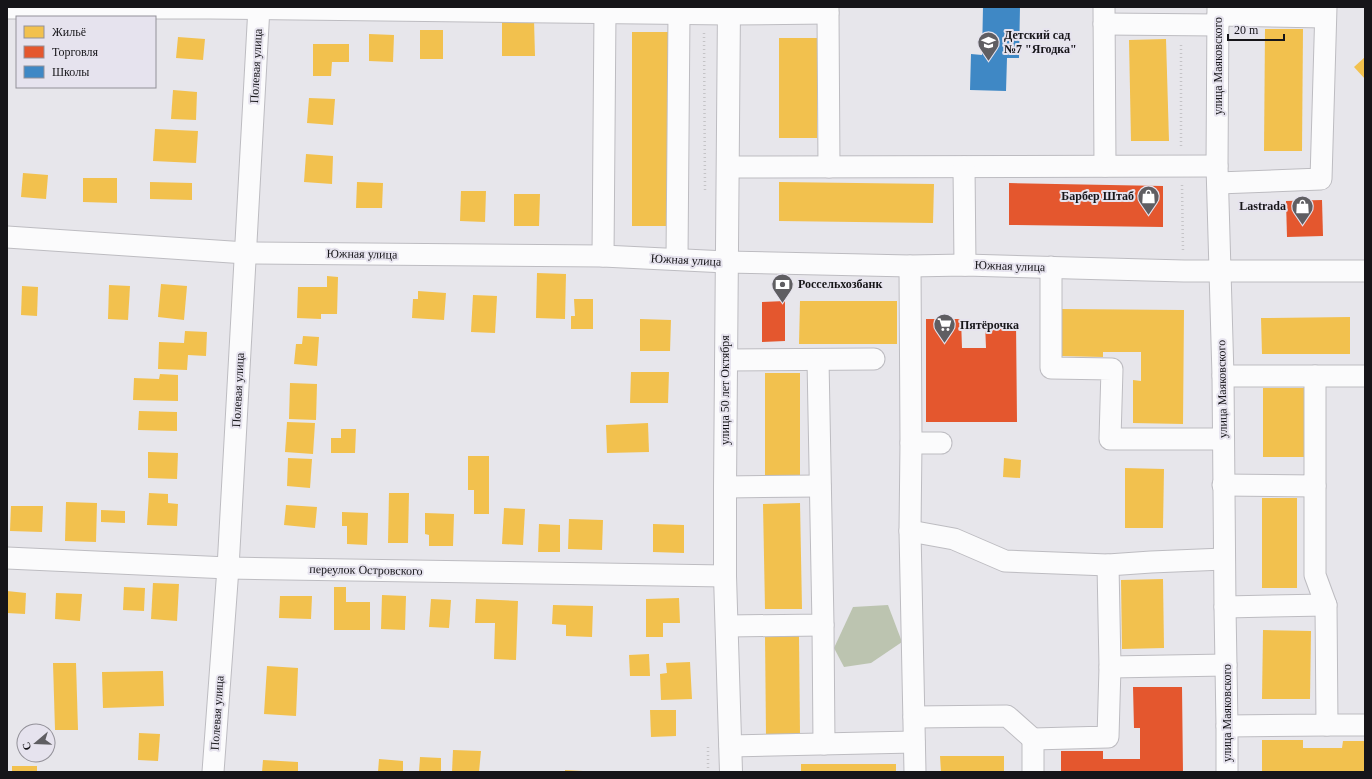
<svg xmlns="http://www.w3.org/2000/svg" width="1372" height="779" font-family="Georgia,serif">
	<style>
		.forest { fill: #bcc4b0 }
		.homes { fill: #f2c14e }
		.shops { fill: #e4572e }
		.schools { fill: #3f88c5 }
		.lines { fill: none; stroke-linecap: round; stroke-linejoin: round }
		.minor-casing { stroke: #bdbcc1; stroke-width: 23 }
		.major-casing { stroke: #bdbcc1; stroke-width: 24 }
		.path { stroke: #c5c4c7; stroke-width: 2.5; stroke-dasharray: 1 3; stroke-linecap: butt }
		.minor { stroke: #fbfbfc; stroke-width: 21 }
		.major { stroke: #fbfbfc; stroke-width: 22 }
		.labels { text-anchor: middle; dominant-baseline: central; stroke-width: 4; stroke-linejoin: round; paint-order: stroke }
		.poi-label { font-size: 12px; font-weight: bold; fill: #161519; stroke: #e6e3ee; text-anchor: start }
		.street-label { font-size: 12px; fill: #161519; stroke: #e6e3ee }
	</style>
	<rect width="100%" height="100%" fill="#e7e6eb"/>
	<!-- forest -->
	<path class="forest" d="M 888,605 L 902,642 L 871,663 L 844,667 L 834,648 L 853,607 Z"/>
	<!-- homes -->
	<g class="homes">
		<path d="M 534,20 L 535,56 L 502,56 L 502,21 Z"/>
		<path d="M 1265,29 L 1303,29 L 1302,151 L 1264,151 Z"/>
		<rect x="420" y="30" width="23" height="29"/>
		<rect x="632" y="32" width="36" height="194"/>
		<path d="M 369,34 L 394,35 L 393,62 L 369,61 Z"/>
		<path d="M 178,37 L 205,39 L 203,60 L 176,58 Z"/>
		<rect x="779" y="38" width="38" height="100"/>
		<path d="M 1166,39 L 1169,141 L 1131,141 L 1129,40 Z"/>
		<path d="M 313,44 L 349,44 L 349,62 L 332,62 L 331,76 L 313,76 Z"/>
		<path d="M 1365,57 L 1365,79 L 1354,67 Z"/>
		<path d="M 173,90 L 197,92 L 196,120 L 171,119 Z"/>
		<path d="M 309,98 L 335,99 L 333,125 L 307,123 Z"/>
		<path d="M 155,129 L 198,131 L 196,163 L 153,161 Z"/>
		<path d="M 306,154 L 333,156 L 332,184 L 304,182 Z"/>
		<path d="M 23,173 L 48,175 L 46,199 L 21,197 Z"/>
		<path d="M 83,178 L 117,178 L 117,203 L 83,202 Z"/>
		<path d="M 150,182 L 192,183 L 192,200 L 150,199 Z"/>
		<path d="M 357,182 L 383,183 L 382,208 L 356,208 Z"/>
		<path d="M 779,182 L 934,184 L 933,223 L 779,221 Z"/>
		<path d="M 461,191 L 486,191 L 485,222 L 460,221 Z"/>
		<path d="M 514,194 L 540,194 L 539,226 L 514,226 Z"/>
		<path d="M 537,273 L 566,274 L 565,319 L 536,318 Z"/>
		<path d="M 327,276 L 338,277 L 337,314 L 321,314 L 321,319 L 297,318 L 298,287 L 327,287 Z"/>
		<path d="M 161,284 L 187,286 L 184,320 L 158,317 Z"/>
		<path d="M 109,285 L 130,286 L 128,320 L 108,319 Z"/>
		<path d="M 22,286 L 38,287 L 37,316 L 21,315 Z"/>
		<path d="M 418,291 L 446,293 L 444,320 L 412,318 L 413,299 L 418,299 Z"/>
		<path d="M 473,295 L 497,296 L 495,333 L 471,332 Z"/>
		<path d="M 574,299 L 593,299 L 593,329 L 571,329 L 571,316 L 575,316 Z"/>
		<path d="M 800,301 L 897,301 L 897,344 L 799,344 Z"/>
		<path d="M 1061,309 L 1184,310 L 1183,424 L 1133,423 L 1133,380 L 1141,381 L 1141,352 L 1103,352 L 1103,357 L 1061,356 Z"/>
		<path d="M 1350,317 L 1350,354 L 1262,354 L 1261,318 Z"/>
		<path d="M 640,319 L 671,320 L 670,351 L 640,351 Z"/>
		<path d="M 185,331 L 207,332 L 206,356 L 188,355 L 187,370 L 158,369 L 159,342 L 184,343 Z"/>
		<path d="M 303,336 L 319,337 L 317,366 L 294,364 L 296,344 L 302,344 Z"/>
		<path d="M 631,372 L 669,372 L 668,403 L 630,403 Z"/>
		<path d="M 765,373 L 800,373 L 800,476 L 765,477 Z"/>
		<path d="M 160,374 L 178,375 L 178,401 L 133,400 L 134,378 L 159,379 Z"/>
		<path d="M 290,383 L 317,384 L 316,420 L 289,419 Z"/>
		<path d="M 1263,388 L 1310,388 L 1311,457 L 1263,457 Z"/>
		<path d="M 139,411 L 177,412 L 177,431 L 138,430 Z"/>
		<path d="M 287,422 L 315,423 L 313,454 L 285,452 Z"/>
		<path d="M 648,423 L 649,452 L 607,453 L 606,425 Z"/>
		<path d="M 341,429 L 356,429 L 355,453 L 331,453 L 331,438 L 341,438 Z"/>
		<path d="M 148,452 L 178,453 L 177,479 L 148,478 Z"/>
		<path d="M 468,456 L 489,456 L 489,514 L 474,514 L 474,490 L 468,490 Z"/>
		<path d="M 288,458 L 312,459 L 310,488 L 287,486 Z"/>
		<path d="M 1004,458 L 1021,460 L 1020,478 L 1003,477 Z"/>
		<path d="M 1125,468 L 1164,469 L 1163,528 L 1125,528 Z"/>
		<path d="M 149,493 L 168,494 L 168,503 L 178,504 L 177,526 L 147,525 Z"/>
		<path d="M 389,493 L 409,493 L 408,543 L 388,543 Z"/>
		<rect x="1262" y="498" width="35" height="90"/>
		<path d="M 66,502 L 97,503 L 96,542 L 65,541 Z"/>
		<path d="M 800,503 L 802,609 L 765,609 L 763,504 Z"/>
		<path d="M 286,505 L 317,507 L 315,528 L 284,525 Z"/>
		<path d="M 11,506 L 43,506 L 42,532 L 10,531 Z"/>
		<path d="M 504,508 L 525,509 L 523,545 L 502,544 Z"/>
		<path d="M 101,510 L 125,511 L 125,523 L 101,522 Z"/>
		<path d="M 342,512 L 368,513 L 367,545 L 347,544 L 347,526 L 342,526 Z"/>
		<path d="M 425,513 L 454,514 L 453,546 L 429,546 L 429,535 L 425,534 Z"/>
		<path d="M 569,519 L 603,520 L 602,550 L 568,549 Z"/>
		<path d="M 539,524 L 560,525 L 560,552 L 538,552 Z"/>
		<path d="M 653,524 L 684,525 L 684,553 L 653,552 Z"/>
		<path d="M 1163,579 L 1164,648 L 1122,649 L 1121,580 Z"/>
		<path d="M 153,583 L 179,584 L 177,621 L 151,619 Z"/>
		<path d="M 124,587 L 145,588 L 144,611 L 123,610 Z"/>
		<path d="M 334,587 L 346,587 L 346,602 L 370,602 L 370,630 L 334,630 Z"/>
		<path d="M 7,591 L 26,593 L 25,614 L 7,613 Z"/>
		<path d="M 56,593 L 82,594 L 80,621 L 55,619 Z"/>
		<path d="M 382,595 L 406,596 L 405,630 L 381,629 Z"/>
		<path d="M 280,596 L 312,596 L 311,619 L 279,618 Z"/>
		<path d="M 679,598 L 680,623 L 663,623 L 663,637 L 646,637 L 646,599 Z"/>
		<path d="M 431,599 L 451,600 L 449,628 L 429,627 Z"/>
		<path d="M 476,599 L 518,601 L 516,660 L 494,659 L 495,623 L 475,623 Z"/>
		<path d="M 553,605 L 593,606 L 592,637 L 566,636 L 566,625 L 552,624 Z"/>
		<path d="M 1263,630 L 1311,631 L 1310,699 L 1262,699 Z"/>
		<path d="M 765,636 L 799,636 L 800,735 L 766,735 Z"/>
		<path d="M 649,654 L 650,676 L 630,676 L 629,655 Z"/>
		<path d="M 690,662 L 692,699 L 661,700 L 660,674 L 667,673 L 666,663 Z"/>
		<path d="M 53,663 L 76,663 L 78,730 L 55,730 Z"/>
		<path d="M 267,666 L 298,668 L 296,716 L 264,714 Z"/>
		<path d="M 163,671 L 164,706 L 103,708 L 102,672 Z"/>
		<path d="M 650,710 L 676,710 L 676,736 L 651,737 Z"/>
		<path d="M 139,733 L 160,734 L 158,761 L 138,760 Z"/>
		<path d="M 1262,740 L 1303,740 L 1303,748 L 1342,748 L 1343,741 L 1365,741 L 1365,772 L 1262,772 Z"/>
		<path d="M 453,750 L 481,751 L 479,772 L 452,772 Z"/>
		<path d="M 940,756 L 1004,756 L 1004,772 L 941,772 Z"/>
		<path d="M 420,757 L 441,758 L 441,772 L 419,772 Z"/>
		<path d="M 379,759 L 403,761 L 403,772 L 378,772 Z"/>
		<path d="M 263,760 L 298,762 L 298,772 L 262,772 Z"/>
		<rect x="801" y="764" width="95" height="8"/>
		<rect x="12" y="766" width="25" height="6"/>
		<path d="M 565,770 L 583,771 L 583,772 L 565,772 Z"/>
	</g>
	<!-- shops -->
	<g class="shops">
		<path d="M 1009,183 L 1163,186 L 1163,227 L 1009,225 Z"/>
		<path d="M 1322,200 L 1323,236 L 1287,237 L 1286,201 Z"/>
		<path d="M 785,301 L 785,341 L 762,342 L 762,302 Z"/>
		<path d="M 926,319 L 961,319 L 962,348 L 986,348 L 985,323 L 1016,322 L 1017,422 L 926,422 Z"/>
		<path d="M 1133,687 L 1182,687 L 1183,772 L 1061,772 L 1061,751 L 1103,751 L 1103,759 L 1140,759 L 1140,728 L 1134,728 Z"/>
	</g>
	<!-- schools -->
	<path class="schools" d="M 983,7 L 1020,7 L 1019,58 L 1007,58 L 1006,91 L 970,90 L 971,54 L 982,55 Z"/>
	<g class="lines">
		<defs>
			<g id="minor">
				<path d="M 1104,7 L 1105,166"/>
				<path d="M 1218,7 L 1217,166 L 1223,376 L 1225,607 L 1227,726 L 1227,772"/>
				<path d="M 7,8 L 210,8 L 729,14 L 828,13 L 828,7"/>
				<path d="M 828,13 L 829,167"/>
				<path d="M 1218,15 L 1325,17"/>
				<path d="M 1104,24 L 1218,25"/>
				<path d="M 728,167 L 1217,166"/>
				<path d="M 964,167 L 965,265"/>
				<path d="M 1218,183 L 1321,179 L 1326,7"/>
				<path d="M 7,237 L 246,253 L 603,256 L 726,262 L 910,266 L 965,265 L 1184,271 L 1365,271"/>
				<path d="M 603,256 L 605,11"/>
				<path d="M 677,259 L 679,13"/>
				<path d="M 910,266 L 911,443 L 910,531 L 915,772"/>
				<path d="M 1051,267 L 1051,368 L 1112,369 L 1110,439 L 1223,439"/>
				<path d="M 726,360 L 874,359"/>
				<path d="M 1223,376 L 1365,376"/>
				<path d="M 911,443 L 941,443"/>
				<path d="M 1223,485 L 1315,486 L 1315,376"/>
				<path d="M 725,487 L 820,486"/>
				<path d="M 910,531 L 954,539 L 1005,561 L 1108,565 L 1151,562 L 1224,559"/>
				<path d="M 7,558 L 228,568 L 725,576"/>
				<path d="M 1225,607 L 1326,605"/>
				<path d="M 823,625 L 824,744"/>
				<path d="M 727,626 L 823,625 L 818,360"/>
				<path d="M 1110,667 L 1226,665"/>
				<path d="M 914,717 L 1007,716 L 1033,739"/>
				<path d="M 1327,725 L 1365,725"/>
				<path d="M 1227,726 L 1327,725 L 1326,605 L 1315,575 L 1315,486"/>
				<path d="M 730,746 L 914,742"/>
				<path d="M 213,772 L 228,568 L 259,7"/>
				<path d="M 1033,772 L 1033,739 L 1108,737 L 1110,667 L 1108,565"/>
			</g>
			<path id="major" d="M 729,7 L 725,487 L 725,576 L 731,772"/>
		</defs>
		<!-- minor casing -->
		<use href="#minor" class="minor-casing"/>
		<!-- major casing -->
		<use href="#major" class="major-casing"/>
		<!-- path -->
		<g class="path">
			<path d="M 704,33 L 705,190"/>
			<path d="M 1181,146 L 1181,43"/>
			<path d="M 1182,185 L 1183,252"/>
			<path d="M 708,747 L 708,772"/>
		</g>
		<!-- minor -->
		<use href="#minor" class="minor"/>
		<!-- major -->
		<use href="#major" class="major"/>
	</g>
	<!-- icons -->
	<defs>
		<symbol id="school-pin" viewBox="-11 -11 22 30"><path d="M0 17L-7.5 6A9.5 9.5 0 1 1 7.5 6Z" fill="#5f5e62" stroke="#e6e3ee"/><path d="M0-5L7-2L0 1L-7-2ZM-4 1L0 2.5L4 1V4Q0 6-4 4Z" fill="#fff"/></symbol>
		<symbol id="shop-pin" viewBox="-11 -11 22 30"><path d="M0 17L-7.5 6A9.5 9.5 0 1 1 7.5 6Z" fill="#5f5e62" stroke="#e6e3ee"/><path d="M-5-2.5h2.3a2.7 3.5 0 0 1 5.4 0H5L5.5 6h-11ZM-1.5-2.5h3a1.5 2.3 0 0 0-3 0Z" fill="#fff"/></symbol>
		<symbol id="bank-pin" viewBox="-11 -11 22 30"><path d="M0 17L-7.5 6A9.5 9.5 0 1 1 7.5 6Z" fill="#5f5e62" stroke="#e6e3ee"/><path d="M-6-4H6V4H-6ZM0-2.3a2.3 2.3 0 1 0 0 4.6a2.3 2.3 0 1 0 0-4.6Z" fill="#fff"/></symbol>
		<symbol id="supermarket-pin" viewBox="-11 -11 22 30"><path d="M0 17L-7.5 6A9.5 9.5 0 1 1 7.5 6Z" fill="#5f5e62" stroke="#e6e3ee"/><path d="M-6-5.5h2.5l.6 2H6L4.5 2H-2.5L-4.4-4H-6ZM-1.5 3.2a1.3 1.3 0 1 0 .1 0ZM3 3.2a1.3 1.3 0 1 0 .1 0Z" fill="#fff"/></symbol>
	</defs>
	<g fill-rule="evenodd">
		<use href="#school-pin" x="976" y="30" width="25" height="34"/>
		<use href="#shop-pin" x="1136" y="184" width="25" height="34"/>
		<use href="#shop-pin" x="1290" y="194" width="25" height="34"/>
		<use href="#bank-pin" x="770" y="272" width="25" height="34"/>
		<use href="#supermarket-pin" x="932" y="312" width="25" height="34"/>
	</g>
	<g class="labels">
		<!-- poi labels -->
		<g class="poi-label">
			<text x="1004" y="35">Детский сад<tspan x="1004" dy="14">№7 "Ягодка"</tspan></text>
			<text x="1134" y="196" text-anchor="end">Барбер Штаб</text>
			<text x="1286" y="206" text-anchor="end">Lastrada</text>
			<text x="798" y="284">Россельхозбанк</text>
			<text x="960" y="325">Пятёрочка</text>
		</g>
		<!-- street labels -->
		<g class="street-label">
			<text transform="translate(256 66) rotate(-87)">Полевая улица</text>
			<text transform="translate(1218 66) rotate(-90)">улица Маяковского</text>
			<text transform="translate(362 254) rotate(1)">Южная улица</text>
			<text transform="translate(686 260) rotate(3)">Южная улица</text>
			<text transform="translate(1010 266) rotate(2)">Южная улица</text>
			<text transform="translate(1222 389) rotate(-91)">улица Маяковского</text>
			<text transform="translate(238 390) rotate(-87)">Полевая улица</text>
			<text transform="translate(725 390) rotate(-90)">улица 50 лет Октября</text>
			<text transform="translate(366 570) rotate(1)">переулок Островского</text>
			<text transform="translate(217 713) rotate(-86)">Полевая улица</text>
			<text transform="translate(1227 713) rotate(-90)">улица Маяковского</text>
		</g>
	</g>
	<!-- border -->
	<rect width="1372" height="779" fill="none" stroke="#161519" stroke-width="16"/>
	<!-- legend -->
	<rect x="16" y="16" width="140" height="72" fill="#e6e3ee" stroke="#939199"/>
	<rect x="24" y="26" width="20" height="12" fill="#f2c14e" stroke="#939199"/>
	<text x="52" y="36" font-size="12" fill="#161519">Жильё</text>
	<rect x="24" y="46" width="20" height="12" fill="#e4572e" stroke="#939199"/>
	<text x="52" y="56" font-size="12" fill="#161519">Торговля</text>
	<rect x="24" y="66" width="20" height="12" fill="#3f88c5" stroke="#939199"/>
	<text x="52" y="76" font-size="12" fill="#161519">Школы</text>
	<!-- north arrow -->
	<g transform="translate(36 743) rotate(251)"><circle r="19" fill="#e6e3ee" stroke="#939199"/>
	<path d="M0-3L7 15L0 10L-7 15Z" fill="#5f5e62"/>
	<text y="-6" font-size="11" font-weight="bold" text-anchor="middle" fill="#161519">С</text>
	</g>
	<!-- scale -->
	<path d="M1228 34v6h56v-6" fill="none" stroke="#161519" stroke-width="2"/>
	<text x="1234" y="34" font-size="12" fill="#161519" stroke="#e6e3ee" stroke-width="3" paint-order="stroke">20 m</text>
</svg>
